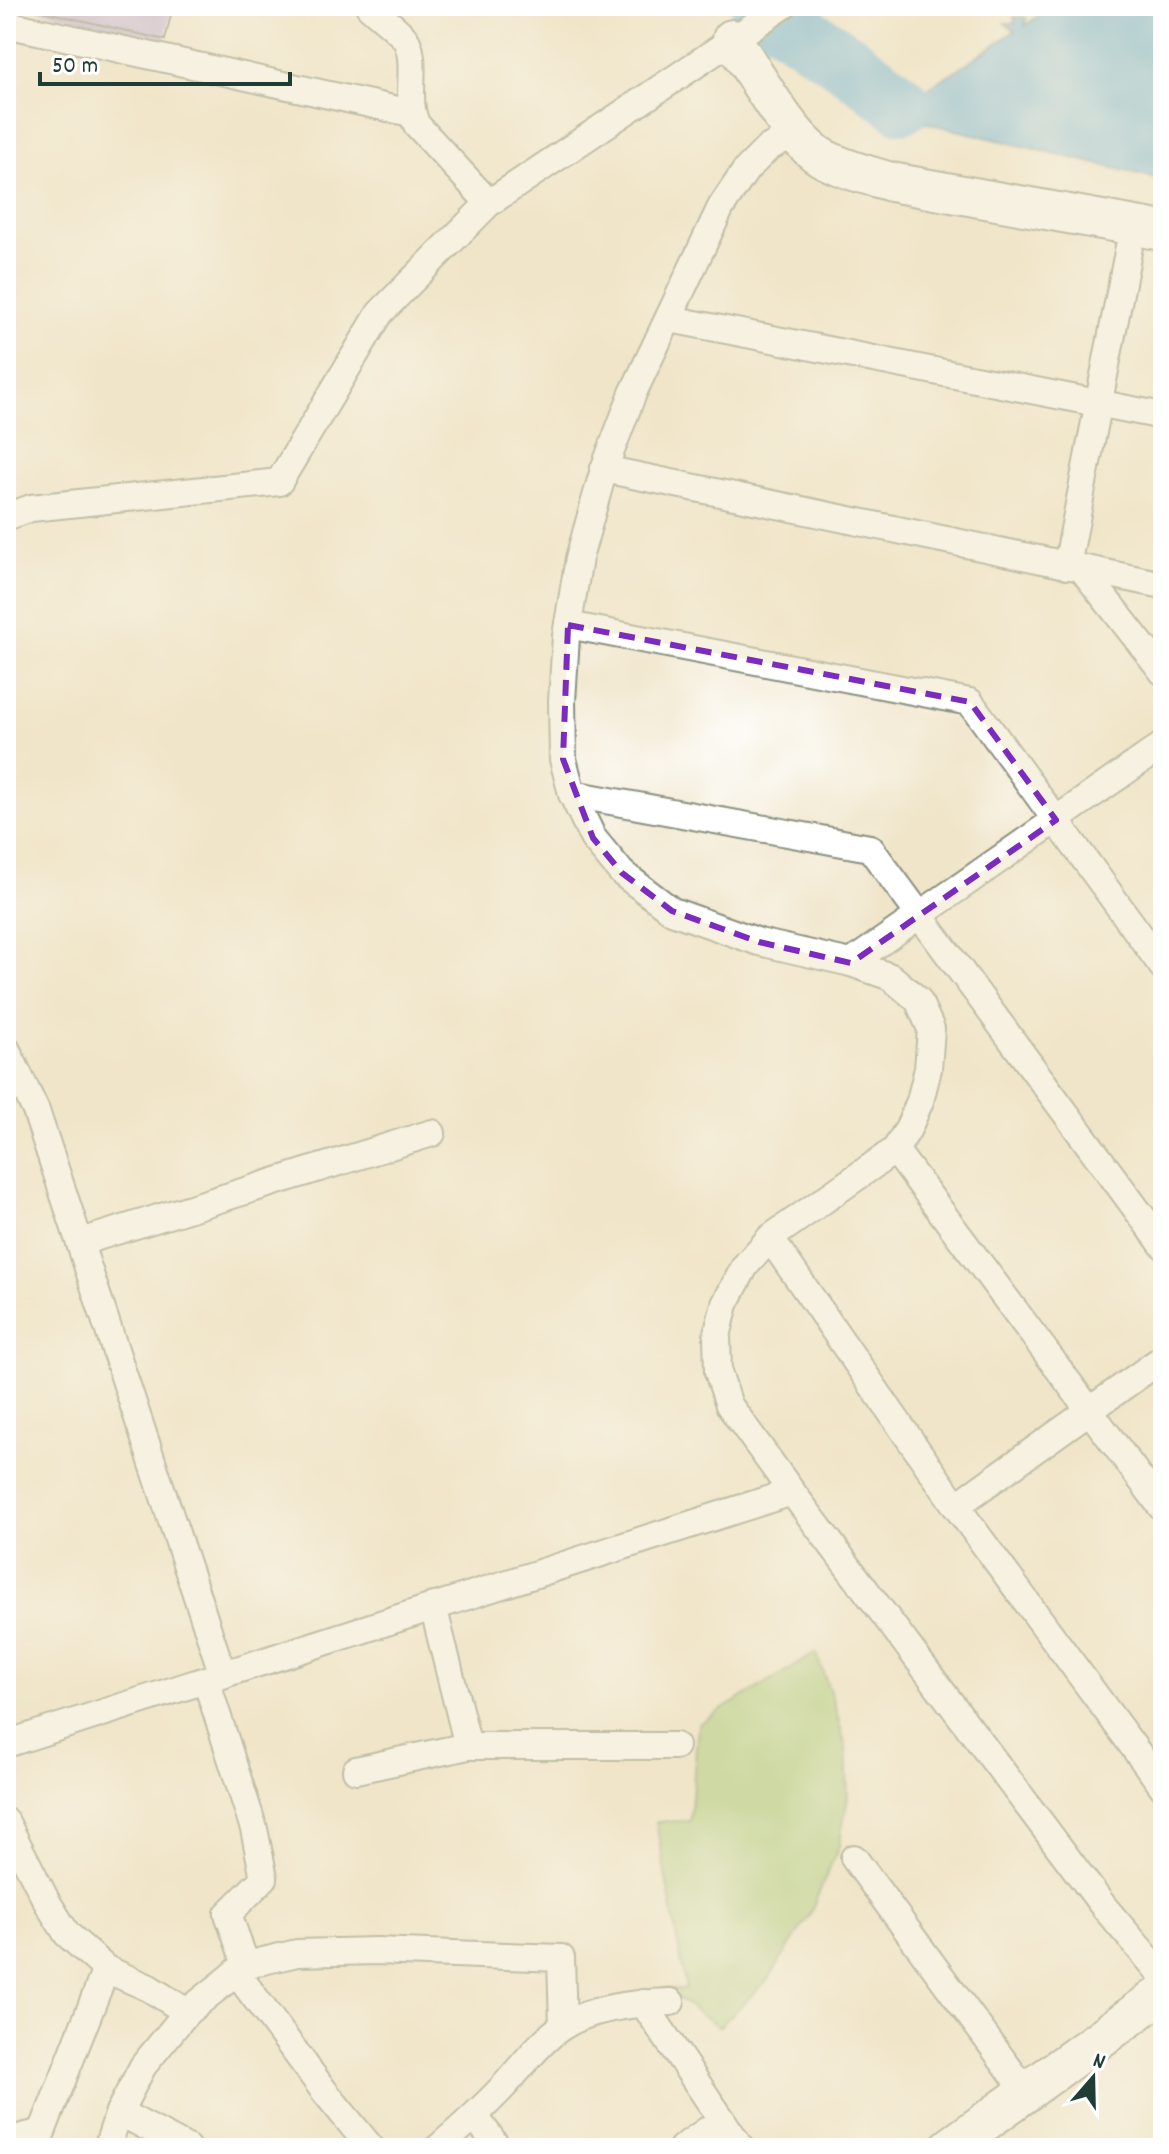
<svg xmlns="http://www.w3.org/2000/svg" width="1169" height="2154" font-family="Dekko,sans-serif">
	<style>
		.green { fill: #a5cb76; stroke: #628455; stroke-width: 2 }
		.water { fill: #5eadd8; stroke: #3e7586; stroke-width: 2 }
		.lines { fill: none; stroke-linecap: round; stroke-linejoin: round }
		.river { stroke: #5eadd8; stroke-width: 60 }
		.building { fill: #b4a1d3 }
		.street-casing { stroke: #88917e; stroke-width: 30 }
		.secondary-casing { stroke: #88917e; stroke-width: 42 }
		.street { stroke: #fff; stroke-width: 26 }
		.secondary { stroke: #fff; stroke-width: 38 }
		.marked { fill: none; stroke: #7b2cbf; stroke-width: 6; stroke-dasharray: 16 10; stroke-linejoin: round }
	</style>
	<rect width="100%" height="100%" fill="#fff"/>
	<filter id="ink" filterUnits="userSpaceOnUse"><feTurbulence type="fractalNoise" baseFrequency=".0125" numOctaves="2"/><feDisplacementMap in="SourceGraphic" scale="16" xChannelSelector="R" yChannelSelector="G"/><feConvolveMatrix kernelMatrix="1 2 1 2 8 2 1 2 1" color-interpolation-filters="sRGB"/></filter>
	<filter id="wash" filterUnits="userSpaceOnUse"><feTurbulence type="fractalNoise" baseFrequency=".006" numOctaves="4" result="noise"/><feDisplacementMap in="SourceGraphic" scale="32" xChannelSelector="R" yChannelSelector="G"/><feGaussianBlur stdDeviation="1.8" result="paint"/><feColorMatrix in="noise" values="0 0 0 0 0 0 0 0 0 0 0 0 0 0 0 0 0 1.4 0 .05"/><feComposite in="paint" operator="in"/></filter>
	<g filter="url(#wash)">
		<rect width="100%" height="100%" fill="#f0e5c9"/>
		<!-- green -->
		<path class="green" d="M 816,1653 L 833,1700 L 846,1748 L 848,1797 L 839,1846 L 809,1916 L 769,1978 L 719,2027 L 664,1989 L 686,1989 L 656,1822 L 690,1821 L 698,1724 Z"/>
		<!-- water -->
		<path class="water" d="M 1051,6 L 1163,6 L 1163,180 L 886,113 L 958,69 L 1015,31 L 1005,23 L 1015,23 L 1014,17 L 1027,18 L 1025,26 Z"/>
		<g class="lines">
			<!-- river -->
			<path class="river" d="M 760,6 L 846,62 L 902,104"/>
		</g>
		<g id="blocks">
			<!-- building -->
			<path class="building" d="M 21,6 L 173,6 L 165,40 Z"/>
		</g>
	</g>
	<g filter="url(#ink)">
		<use href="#blocks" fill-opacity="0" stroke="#88917e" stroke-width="2"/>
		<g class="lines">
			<defs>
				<g id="street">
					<path d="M 369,6 C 378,15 402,32 407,42 C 418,66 404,101 417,125 L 489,203"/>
					<path d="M 6,24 L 411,113"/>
					<path d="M 795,133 L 768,148 L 746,170 L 721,207 L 633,393 L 604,469 L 579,558 L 566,636 L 562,701 L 563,759 L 572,794 L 593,838 L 622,873 L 672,911 L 759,942 L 851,963 L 891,977 L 918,1000 L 931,1029 L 928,1069 L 920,1101 L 908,1129 L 895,1150 L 770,1238 L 745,1266 L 725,1304 L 717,1336 L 718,1372 L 729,1405 L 792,1492 L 1104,1907 L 1163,1976"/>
					<path d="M 670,319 L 1163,416"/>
					<path d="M 604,469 L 1163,585"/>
					<path d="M 6,517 L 31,508 L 279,482 L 380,313 L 489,203 L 783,6"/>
					<path d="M 1067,566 L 1133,226"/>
					<path d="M 1082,569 L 1163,672"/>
					<path d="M 568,625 L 970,702 L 1163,967"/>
					<path d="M 572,794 L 870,848 L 1163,1245"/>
					<path d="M 851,963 L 1163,745"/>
					<path d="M 6,1048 L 36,1111 L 223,1675"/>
					<path d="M 895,1150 L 1163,1509"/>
					<path d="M 770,1238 L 956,1506 L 1163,1787"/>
					<path d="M 81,1242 L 432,1133"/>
					<path d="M 956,1506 L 1163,1358"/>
					<path d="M 433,1606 L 468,1746"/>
					<path d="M 6,1744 L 792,1492"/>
					<path d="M 356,1770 L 468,1746 L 675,1746"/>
					<path d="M 6,1822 L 47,1902 L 67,1934 L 106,1969 L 149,1988 L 187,2012 L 246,1965 L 228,1914 L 264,1878 L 254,1829 L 206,1680"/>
					<path d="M 854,1858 L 1027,2093"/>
					<path d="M 246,1965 L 297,1953 L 376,1951 L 561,1958 L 563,2026"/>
					<path d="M 236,1972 L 325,2092 L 371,2148"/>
					<path d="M 643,2003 L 741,2148"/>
					<path d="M 119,2112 L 187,2148"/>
					<path d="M 475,2116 L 498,2148"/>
					<path d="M 6,2141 L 42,2132 L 106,1969"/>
					<path d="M 107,2148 L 119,2112 L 143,2066 L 187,2012"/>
					<path d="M 438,2148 C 460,2129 482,2109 502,2088 C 521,2068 539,2042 563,2026 C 593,2007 636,2003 671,2002"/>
					<path d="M 682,2148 L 722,2120"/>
				</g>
				<g id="secondary">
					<path d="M 732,39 C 755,73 788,136 821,157 C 842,169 868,175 891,182 L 1163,231"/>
					<path d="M 949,2148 L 1163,1993"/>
				</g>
			</defs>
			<!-- street casing -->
			<use href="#street" class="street-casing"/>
			<!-- secondary casing -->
			<use href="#secondary" class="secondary-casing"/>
			<!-- street -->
			<use href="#street" class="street"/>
			<!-- secondary -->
			<use href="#secondary" class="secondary"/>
		</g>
	</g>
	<!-- marked area -->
	<path d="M0 0H1169V2154H0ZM 568,625 L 970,702 L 1056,820 L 851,963 L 759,942 L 672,911 L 622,873 L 593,838 L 563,759 Z" fill="#f0e5c9" fill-opacity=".55" fill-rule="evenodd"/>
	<path class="marked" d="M 568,625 L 970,702 L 1056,820 L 851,963 L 759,942 L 672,911 L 622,873 L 593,838 L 563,759 Z"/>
	<!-- margin -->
	<rect width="1169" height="2154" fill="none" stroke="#fff" stroke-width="32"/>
	<!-- north arrow -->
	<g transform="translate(1093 2078) rotate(20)" stroke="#ffffff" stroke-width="6" paint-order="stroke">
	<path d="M0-6L14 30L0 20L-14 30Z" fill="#1f3d34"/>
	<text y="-12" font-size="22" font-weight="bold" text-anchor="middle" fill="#1f3d34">N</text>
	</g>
	<!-- scale -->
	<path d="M40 72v12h250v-12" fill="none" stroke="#1f3d34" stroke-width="4"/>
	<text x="52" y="72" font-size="24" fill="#1f3d34" stroke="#ffffff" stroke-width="6" paint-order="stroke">50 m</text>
</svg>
